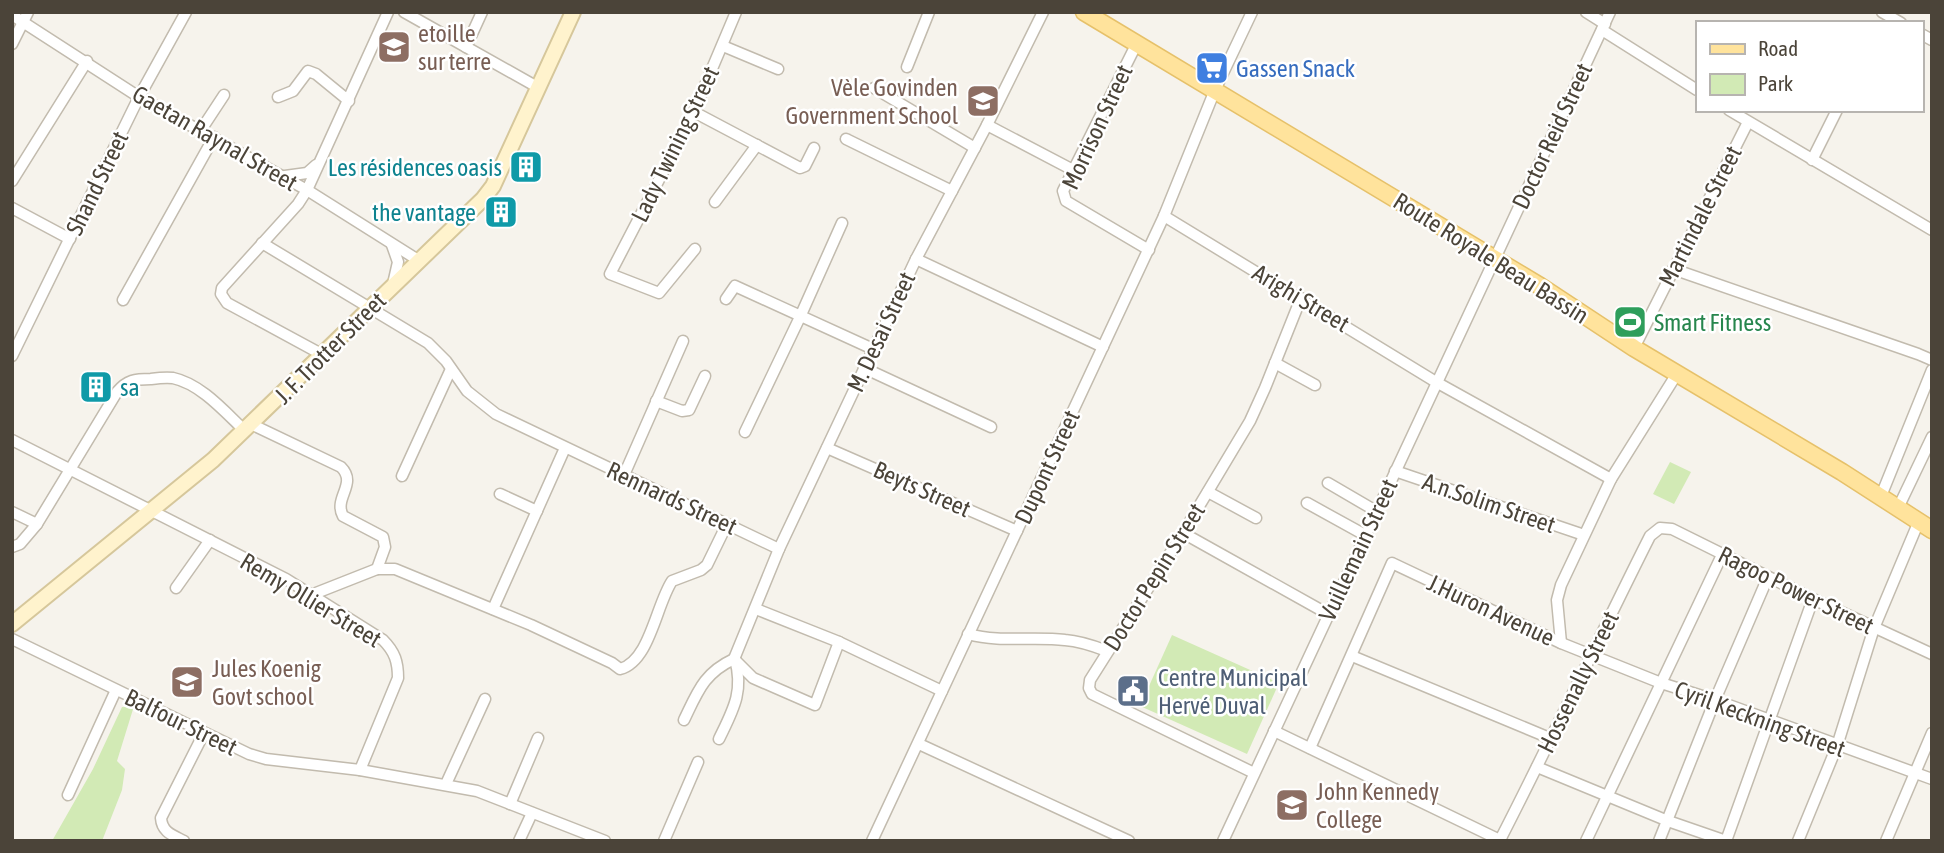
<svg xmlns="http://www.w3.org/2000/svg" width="1944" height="853" font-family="'Asap Condensed',sans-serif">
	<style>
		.green { fill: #d2eab5 }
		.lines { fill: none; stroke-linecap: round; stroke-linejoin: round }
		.street-casing { stroke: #c2bbae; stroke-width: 13 }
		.secondary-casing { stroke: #d6c79b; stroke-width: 18 }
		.primary-casing { stroke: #e6c16a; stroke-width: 19 }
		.street { stroke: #fff; stroke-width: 10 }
		.secondary { stroke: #fff3cd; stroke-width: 14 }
		.primary { stroke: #ffe39c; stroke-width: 16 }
		.labels { text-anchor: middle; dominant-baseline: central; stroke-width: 5; stroke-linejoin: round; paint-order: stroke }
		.education-label { font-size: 24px; fill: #785e54; stroke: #fff; text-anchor: start }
		.shop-label { font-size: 24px; fill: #366cbe; stroke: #fff; text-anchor: start }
		.street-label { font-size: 24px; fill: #4b4439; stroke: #fff }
		.culture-label { font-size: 24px; fill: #0d838f; stroke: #fff; text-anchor: end }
		.leisure-label { font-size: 24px; fill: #27864d; stroke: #fff; text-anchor: start }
		.service-label { font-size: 24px; fill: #4e5e75; stroke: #fff; text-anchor: start }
	</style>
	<rect width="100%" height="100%" fill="#f6f3ec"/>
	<!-- green -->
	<g class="green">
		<path d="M 1670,462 L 1691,472 L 1674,504 L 1653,494 Z"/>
		<path d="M 1172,635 L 1279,683 L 1247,754 L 1140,706 Z"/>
		<path d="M 134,706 L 117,761 L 125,769 L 122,790 L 102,841 L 52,841 L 93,769 L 122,707 Z"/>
	</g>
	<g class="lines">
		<defs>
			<g id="street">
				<path d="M 404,12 L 539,88"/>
				<path d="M 1586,12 L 1605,24"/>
				<path d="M 1882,12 L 1901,23"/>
				<path d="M 12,15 L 139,97 L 307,190 L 418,260"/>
				<path d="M 1602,30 L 1697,90"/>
				<path d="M 1921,34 L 1932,40"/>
				<path d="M 1137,43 L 1063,191 L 1066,201 L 1149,250"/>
				<path d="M 12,44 L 28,12"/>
				<path d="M 723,46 L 778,69"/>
				<path d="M 466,47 L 482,12"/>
				<path d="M 907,67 L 929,12"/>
				<path d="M 874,88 L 975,148"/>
				<path d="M 278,97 L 293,91 L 308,71 L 316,74 L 349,101"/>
				<path d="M 1729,110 L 1932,230"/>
				<path d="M 694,112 L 800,168 L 805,166 L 814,148"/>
				<path d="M 987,125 L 1073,170"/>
				<path d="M 201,130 L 224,95"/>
				<path d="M 846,139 L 952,191"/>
				<path d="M 1812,160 L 1837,110"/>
				<path d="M 285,176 L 307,173 L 316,165"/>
				<path d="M 12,181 L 87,61"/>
				<path d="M 715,202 L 757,145"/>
				<path d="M 12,208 L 70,239"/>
				<path d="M 1164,216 L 1436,382 L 1611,479"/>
				<path d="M 262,243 L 428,343 L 446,361 L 467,391 L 496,414 L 779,549"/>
				<path d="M 392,245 L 398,262 L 393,284"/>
				<path d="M 695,249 L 659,293 L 610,274 L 692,116 L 736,12"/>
				<path d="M 916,259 L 1103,347"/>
				<path d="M 1673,269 L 1918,354 L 1932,360"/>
				<path d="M 726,299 L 735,286 L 873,349"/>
				<path d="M 123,300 L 214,137"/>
				<path d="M 1634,348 L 1748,122"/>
				<path d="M 323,355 L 227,303 L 221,294 L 222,288 L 298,204 L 307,190 L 388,12"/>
				<path d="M 12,356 L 139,97 L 186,12"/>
				<path d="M 1275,363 L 1315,385"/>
				<path d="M 864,368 L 991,427"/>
				<path d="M 656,401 L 682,411 L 689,410 L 705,376"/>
				<path d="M 251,424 L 341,467 C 358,484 333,498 343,516 L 383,537 L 385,547 L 377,569"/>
				<path d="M 745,432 L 800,317 L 842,223"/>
				<path d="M 12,440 L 286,579 L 383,640 C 395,652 398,662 398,678 L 360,770"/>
				<path d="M 827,448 L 1017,531"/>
				<path d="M 1395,471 L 1584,535"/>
				<path d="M 624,475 L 683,341"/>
				<path d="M 402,476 L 451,369"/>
				<path d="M 1328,483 L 1376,511"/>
				<path d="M 1208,492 L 1256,518"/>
				<path d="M 500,494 L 537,511"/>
				<path d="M 1881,496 L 1932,370"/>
				<path d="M 1307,503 L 1365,535"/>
				<path d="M 1898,508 L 1932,437"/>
				<path d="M 12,512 L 37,524"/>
				<path d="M 1183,533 L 1328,614"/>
				<path d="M 12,547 L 20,544 L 37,524 L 117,392 C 127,380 135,379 151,379 C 158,378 166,377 173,378 C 201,384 225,412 244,430"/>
				<path d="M 176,588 L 210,540"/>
				<path d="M 311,595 L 377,569 L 395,569 L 531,625 L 612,663 L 620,669 C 650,661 656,605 672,581 L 701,570 L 707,565 L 727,524"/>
				<path d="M 493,609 L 565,448"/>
				<path d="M 968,634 C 1001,643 1032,636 1065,640 C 1080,641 1094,646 1107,651"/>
				<path d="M 12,639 L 249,754 L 266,759 L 360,770 L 477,791 L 605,841"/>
				<path d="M 839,642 L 942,691"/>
				<path d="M 1561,643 L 1557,600 L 1561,585 L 1611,479 L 1678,372"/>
				<path d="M 1352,656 L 1552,739"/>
				<path d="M 734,659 L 779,549 L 916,259 L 987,125 L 1043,12"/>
				<path d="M 734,659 L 753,678 L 815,705 L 839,642 L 756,609"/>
				<path d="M 684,720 C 698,691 704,673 734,659"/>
				<path d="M 1274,731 L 1502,841"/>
				<path d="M 719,739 C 733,710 744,692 735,659"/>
				<path d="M 919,744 L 1129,841"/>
				<path d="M 1310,748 L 1392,563 L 1561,643 L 1661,683 L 1715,700 L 1932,779"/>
				<path d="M 1537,767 L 1668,821 L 1726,841"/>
				<path d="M 1254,773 L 1092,694 L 1089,688 L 1090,680 L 1183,533 L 1250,421 L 1265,388 L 1301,298"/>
				<path d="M 446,784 L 485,699"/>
				<path d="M 68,795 L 116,690"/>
				<path d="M 510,804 L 538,738"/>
				<path d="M 1500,840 C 1552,739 1599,637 1650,536 L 1660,528 L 1672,529 L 1813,599 L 1932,654"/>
				<path d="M 184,841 C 172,835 162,832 161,818 L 204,733"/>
				<path d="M 519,841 L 532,813"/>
				<path d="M 664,841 L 698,762"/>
				<path d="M 872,841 L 1164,216 L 1215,90 L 1252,12"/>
				<path d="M 1223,841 L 1610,12"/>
				<path d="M 1586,841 L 1722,555"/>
				<path d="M 1659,841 L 1715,700 L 1768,577"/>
				<path d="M 1726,841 L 1813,599"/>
				<path d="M 1798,841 L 1837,746 L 1874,628 L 1919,521"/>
				<path d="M 1886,841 L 1932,733"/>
			</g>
			<path id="secondary" d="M 12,624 L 213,460 L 483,199 L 493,186 L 573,12"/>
			<path id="primary" d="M 1084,12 L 1540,286 L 1634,348 L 1842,472 L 1932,530"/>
		</defs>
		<!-- street casing -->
		<use href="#street" class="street-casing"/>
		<!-- secondary casing -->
		<use href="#secondary" class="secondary-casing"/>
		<!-- primary casing -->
		<use href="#primary" class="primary-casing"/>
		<!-- street -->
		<use href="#street" class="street"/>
		<!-- secondary -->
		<use href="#secondary" class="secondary"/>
		<!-- primary -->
		<use href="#primary" class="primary"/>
	</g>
	<!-- icons -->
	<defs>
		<symbol id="school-square" viewBox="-11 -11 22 22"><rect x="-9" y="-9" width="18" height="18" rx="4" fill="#8d6e63" stroke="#fff"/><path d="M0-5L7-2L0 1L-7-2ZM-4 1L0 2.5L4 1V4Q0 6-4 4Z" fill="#fff"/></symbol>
		<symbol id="supermarket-square" viewBox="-11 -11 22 22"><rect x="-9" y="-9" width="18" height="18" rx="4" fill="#3f7fe0" stroke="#fff"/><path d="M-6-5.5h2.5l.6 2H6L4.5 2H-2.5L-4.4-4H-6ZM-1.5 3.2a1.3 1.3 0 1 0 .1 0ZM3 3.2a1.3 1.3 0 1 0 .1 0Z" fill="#fff"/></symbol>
		<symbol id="building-square" viewBox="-11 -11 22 22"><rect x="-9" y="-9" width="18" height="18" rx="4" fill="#0f9aa8" stroke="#fff"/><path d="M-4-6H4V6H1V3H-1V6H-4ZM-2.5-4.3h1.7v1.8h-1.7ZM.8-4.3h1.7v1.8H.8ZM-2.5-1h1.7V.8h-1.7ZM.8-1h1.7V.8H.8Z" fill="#fff"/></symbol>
		<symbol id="stadium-square" viewBox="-11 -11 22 22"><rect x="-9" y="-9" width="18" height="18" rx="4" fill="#2e9e5b" stroke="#fff"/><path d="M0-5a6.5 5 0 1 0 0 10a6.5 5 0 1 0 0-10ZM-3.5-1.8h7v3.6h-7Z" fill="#fff"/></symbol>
		<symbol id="civic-square" viewBox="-11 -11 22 22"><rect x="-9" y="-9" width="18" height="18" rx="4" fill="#5c6f8a" stroke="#fff"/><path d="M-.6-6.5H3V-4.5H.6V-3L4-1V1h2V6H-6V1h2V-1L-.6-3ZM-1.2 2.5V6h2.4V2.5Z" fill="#fff"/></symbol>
	</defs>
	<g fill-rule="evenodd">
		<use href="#school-square" x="375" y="28" width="38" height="38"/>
		<use href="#supermarket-square" x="1193" y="49" width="38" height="38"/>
		<use href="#school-square" x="964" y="82" width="38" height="38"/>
		<use href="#building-square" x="507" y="148" width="38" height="38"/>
		<use href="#building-square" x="482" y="193" width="38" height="38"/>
		<use href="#stadium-square" x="1611" y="303" width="38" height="38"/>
		<use href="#building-square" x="77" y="368" width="38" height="38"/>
		<use href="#school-square" x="168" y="663" width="38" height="38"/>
		<use href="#civic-square" x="1114" y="672" width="38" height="38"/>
		<use href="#school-square" x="1273" y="786" width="38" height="38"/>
	</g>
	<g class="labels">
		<!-- education labels -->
		<g class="education-label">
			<text x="418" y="33">etoille<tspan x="418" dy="28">sur terre</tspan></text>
			<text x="958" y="87" text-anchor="end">Vèle Govinden<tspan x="958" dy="28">Government School</tspan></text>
			<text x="212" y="668">Jules Koenig<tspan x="212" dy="28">Govt school</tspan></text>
			<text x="1316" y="791">John Kennedy<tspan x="1316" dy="28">College</tspan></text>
		</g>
		<!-- shop labels -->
		<g class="shop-label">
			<text x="1236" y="68">Gassen Snack</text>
		</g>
		<!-- street labels -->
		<g class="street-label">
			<text transform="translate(1097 127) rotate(-65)">Morrison Street</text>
			<text transform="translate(1552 136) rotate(-65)">Doctor Reid Street</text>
			<text transform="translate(215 138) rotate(30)">Gaetan Raynal Street</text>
			<text transform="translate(675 144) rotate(-64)">Lady Twining Street</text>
			<text transform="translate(97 183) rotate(-64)">Shand Street</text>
			<text transform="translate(1700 216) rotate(-63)">Martindale Street</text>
			<text transform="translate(1491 258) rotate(32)">Route Royale Beau Bassin</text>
			<text transform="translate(1301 298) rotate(31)">Arighi Street</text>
			<text transform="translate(881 332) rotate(-65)">M. Desai Street</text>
			<text transform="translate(330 348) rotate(-45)">J. F. Trotter Street</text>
			<text transform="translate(1047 467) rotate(-65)">Dupont Street</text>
			<text transform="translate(922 489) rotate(24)">Beyts Street</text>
			<text transform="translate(672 498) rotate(25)">Rennards Street</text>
			<text transform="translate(1489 503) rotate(19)">A.n.Solim Street</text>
			<text transform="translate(1358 550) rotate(-65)">Vuillemain Street</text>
			<text transform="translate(1154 577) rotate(-58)">Doctor Pepin Street</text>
			<text transform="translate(1796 590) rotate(26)">Ragoo Power Street</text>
			<text transform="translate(311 600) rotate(31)">Remy Ollier Street</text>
			<text transform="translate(1491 610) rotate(25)">J.Huron Avenue</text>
			<text transform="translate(1578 682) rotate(-64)">Hossenally Street</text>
			<text transform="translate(1760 719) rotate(20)">Cyril Keckning Street</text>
			<text transform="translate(181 722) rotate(26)">Balfour Street</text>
		</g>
		<!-- culture labels -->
		<g class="culture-label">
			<text x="502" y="167">Les résidences oasis</text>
			<text x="476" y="212">the vantage</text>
			<text x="120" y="387" text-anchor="start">sa</text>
		</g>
		<!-- leisure labels -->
		<g class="leisure-label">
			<text x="1654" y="322">Smart Fitness</text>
		</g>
		<!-- service labels -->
		<g class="service-label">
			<text x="1158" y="677">Centre Municipal<tspan x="1158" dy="28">Hervé Duval</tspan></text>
		</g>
	</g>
	<!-- border -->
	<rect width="1944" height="853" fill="none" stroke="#4b4439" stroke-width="28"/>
	<!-- legend -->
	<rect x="1696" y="21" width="228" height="91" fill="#ffffff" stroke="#b7b4b0" stroke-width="2"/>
	<rect x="1710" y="44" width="35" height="10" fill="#ffe39c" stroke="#b7b4b0" stroke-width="2"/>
	<text x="1758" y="56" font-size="21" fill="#4b4439">Road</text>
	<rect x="1710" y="74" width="35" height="21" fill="#d2eab5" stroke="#b7b4b0" stroke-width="2"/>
	<text x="1758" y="91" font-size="21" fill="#4b4439">Park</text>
</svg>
